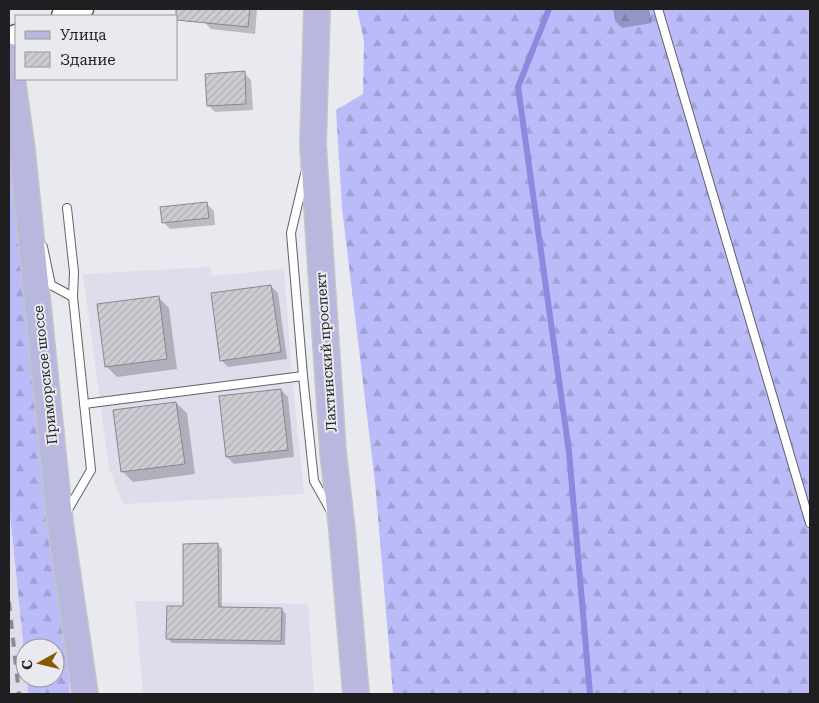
<svg xmlns="http://www.w3.org/2000/svg" width="819" height="703" font-family="'Roboto Serif',serif">
	<style>
		.built { fill: #ddddec }
		.forest { fill: url(#forest-firs) }
		.shadow { fill: #0003 }
		.lines { fill: none; stroke-linecap: round; stroke-linejoin: round }
		.stream { stroke: #8c8ade; stroke-width: 6 }
		.building { fill: url(#building-hatch); stroke: #87878e }
		.service-casing { stroke: #616168; stroke-width: 10 }
		.secondary-casing { stroke: #616168; stroke-width: 25 }
		.primary-casing { stroke: #c5c5c5; stroke-width: 28 }
		.service { stroke: #fff; stroke-width: 8 }
		.secondary { stroke: #fff; stroke-width: 22 }
		.primary { stroke: #b8b7dd; stroke-width: 25 }
		.rail { stroke: #8a8a8f; stroke-width: 4; stroke-dasharray: 9 9; stroke-linecap: butt }
		.labels { text-anchor: middle; dominant-baseline: central; stroke-width: 4; stroke-linejoin: round; paint-order: stroke }
		.street-label { font-size: 14px; fill: #1f1f21; stroke: #e9e9f0 }
	</style>
	<defs>
		<pattern id="forest-firs" width="22" height="20" patternUnits="userSpaceOnUse" patternTransform="scale(1.25)"><rect width="22" height="20" fill="#babbf8"/><path d="M5 1l3.5 6h-7zM16 11l3.5 6h-7z" fill="#9fa0d4"/></pattern>
		<pattern id="building-hatch" width="6" height="6" patternUnits="userSpaceOnUse" patternTransform="scale(1.25)"><rect width="6" height="6" fill="#ccccd3"/><path d="M-1 1l2-2M0 6l6-6M5 7l2-2" fill="none" stroke="#afafb5"/></pattern>
	</defs>
	<rect width="100%" height="100%" fill="#e9e9f0"/>
	<!-- built -->
	<g class="built">
		<path d="M 210,267 L 212,276 L 284,269 L 292,377 L 304,494 L 123,504 L 109,468 L 83,274 Z"/>
		<path d="M 9,504 L 25,661 L 25,678 L 27,678 L 28,694 L 9,694 Z"/>
		<path d="M 135,601 L 308,604 L 314,694 L 143,694 Z"/>
	</g>
	<!-- forest -->
	<g class="forest">
		<path d="M 357,9 L 810,9 L 810,694 L 393,694 L 375,482 L 342,208 L 336,110 L 363,94 L 364,41 Z"/>
		<path d="M 9,146 L 13,163 L 45,442 L 70,694 L 28,694 L 27,678 L 55,678 L 55,648 L 25,648 L 25,661 L 9,504 Z"/>
	</g>
	<!-- shadow -->
	<g class="shadow">
		<path d="M 205,9 L 257,9 L 255,34 L 211,29 L 204,22 Z"/>
		<path d="M 613,9 L 649,9 L 652,23 L 622,28 L 615,21 Z"/>
		<path d="M 244,73 L 251,80 L 253,110 L 215,112 L 208,105 Z"/>
		<path d="M 207,204 L 214,211 L 215,225 L 170,229 L 163,222 Z"/>
		<path d="M 271,286 L 278,293 L 287,359 L 228,367 L 221,360 Z"/>
		<path d="M 158,297 L 169,308 L 177,369 L 117,377 L 106,366 Z"/>
		<path d="M 281,390 L 288,397 L 294,457 L 234,464 L 227,457 Z"/>
		<path d="M 176,403 L 187,413 L 195,474 L 133,482 L 123,472 Z"/>
		<path d="M 218,545 L 222,549 L 222,608 L 281,609 L 286,614 L 285,645 L 172,643 L 167,638 Z"/>
	</g>
	<g class="lines">
		<!-- stream -->
		<path class="stream" d="M 549,9 L 518,87 L 569,452 L 590,694"/>
	</g>
	<!-- building -->
	<g class="building">
		<path d="M 176,9 L 250,9 L 248,27 L 176,20 Z"/>
		<path d="M 245,71 L 246,104 L 207,106 L 205,74 Z"/>
		<path d="M 207,202 L 209,218 L 162,223 L 160,207 Z"/>
		<path d="M 271,285 L 281,352 L 220,361 L 211,293 Z"/>
		<path d="M 159,296 L 167,359 L 105,367 L 97,304 Z"/>
		<path d="M 281,389 L 288,450 L 226,457 L 219,396 Z"/>
		<path d="M 176,402 L 185,464 L 121,472 L 113,410 Z"/>
		<path d="M 218,543 L 219,607 L 282,608 L 281,641 L 166,639 L 167,606 L 183,606 L 183,544 Z"/>
	</g>
	<g class="lines">
		<defs>
			<g id="service">
				<path d="M 658,9 L 810,523"/>
				<path d="M 305,174 L 291,233 L 303,376 L 314,481 L 331,511"/>
				<path d="M 67,208 L 74,272 L 73,297"/>
				<path d="M 43,247 L 51,285 L 73,297 L 91,470 L 66,513"/>
				<path d="M 84,404 L 303,376"/>
			</g>
			<g id="secondary">
				<path d="M 63,16 L 82,9"/>
				<path d="M 9,39 L 16,36"/>
			</g>
			<g id="primary">
				<path d="M 317,9 L 313,145 L 333,452 L 342,530 L 356,694"/>
				<path d="M 9,56 L 22,150 L 60,523 L 85,694"/>
			</g>
		</defs>
		<!-- service casing -->
		<use href="#service" class="service-casing"/>
		<!-- secondary casing -->
		<use href="#secondary" class="secondary-casing"/>
		<!-- primary casing -->
		<use href="#primary" class="primary-casing"/>
		<!-- service -->
		<use href="#service" class="service"/>
		<!-- secondary -->
		<use href="#secondary" class="secondary"/>
		<!-- primary -->
		<use href="#primary" class="primary"/>
		<!-- rail -->
		<path class="rail" d="M 9,602 L 19,694"/>
	</g>
	<g class="labels">
		<!-- street labels -->
		<g class="street-label">
			<text transform="translate(326 352) rotate(-94)">Лахтинский проспект</text>
			<text transform="translate(45 375) rotate(-96)">Приморское шоссе</text>
		</g>
	</g>
	<!-- border -->
	<rect width="819" height="703" fill="none" stroke="#1f1f21" stroke-width="20"/>
	<!-- legend -->
	<rect x="15" y="15" width="162" height="65" fill="#e9e9f0" stroke="#98989d"/>
	<rect x="25" y="31" width="25" height="8" fill="#b8b7dd" stroke="#98989d"/>
	<text x="60" y="40" font-size="15" fill="#1f1f21">Улица</text>
	<rect x="25" y="52" width="25" height="15" fill="url(#building-hatch)" stroke="#98989d"/>
	<text x="60" y="65" font-size="15" fill="#1f1f21">Здание</text>
	<!-- north arrow -->
	<g transform="translate(40 663) rotate(262)"><circle r="24" fill="#e9e9f0" stroke="#98989d"/>
	<path d="M0-4L9 19L0 12L-9 19Z" fill="#895900"/>
	<text y="-8" font-size="14" font-weight="bold" text-anchor="middle" fill="#1f1f21">С</text>
	</g>
</svg>
